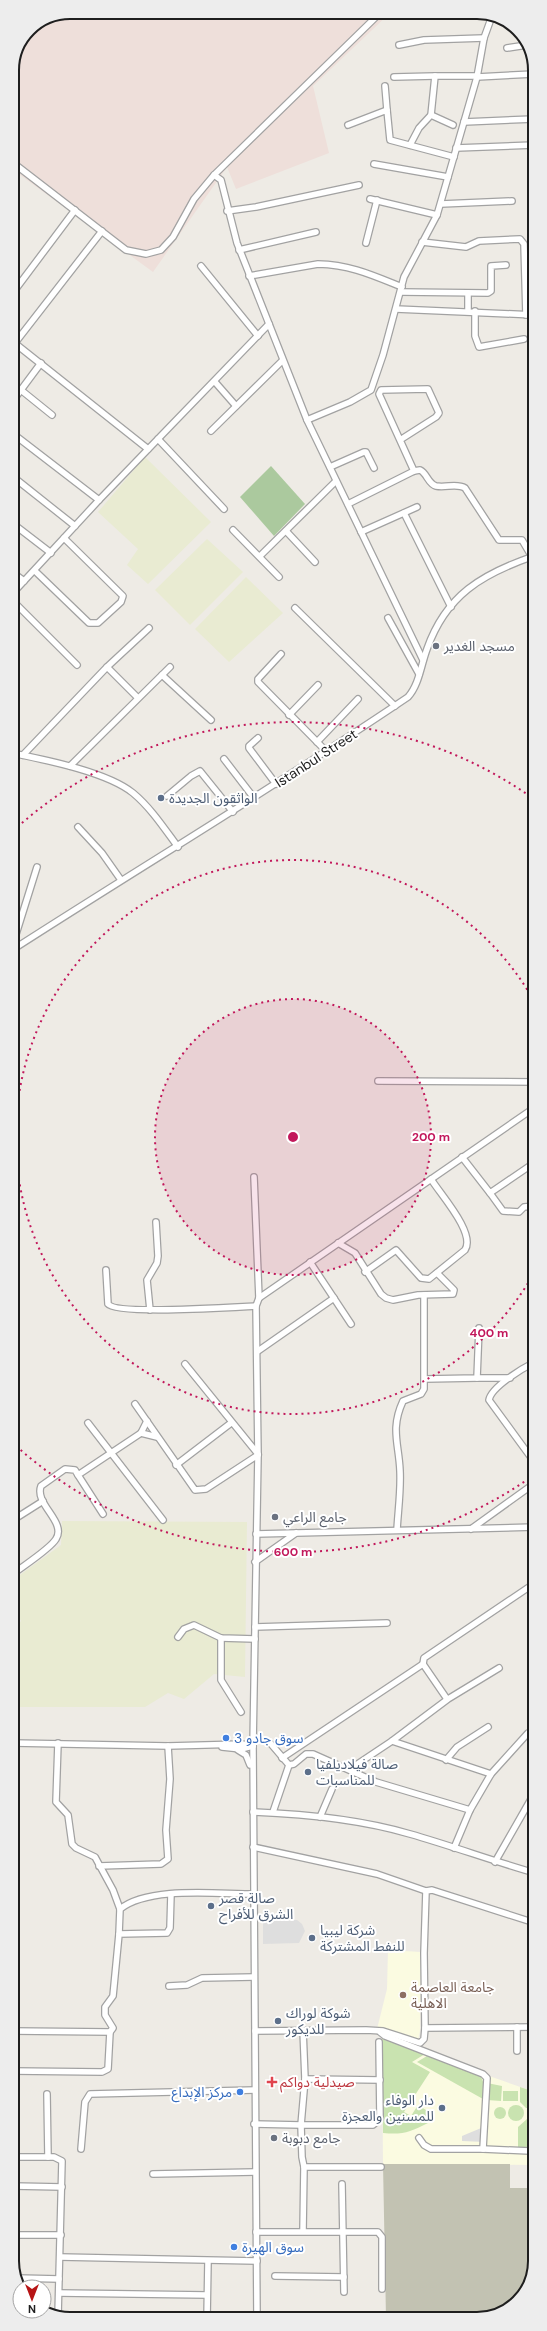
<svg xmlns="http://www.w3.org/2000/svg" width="547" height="2331" font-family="'DM Sans','Noto Sans Arabic',sans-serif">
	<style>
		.education { fill: #fbfbe1 }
		.military { fill: #eedfda }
		.construction { fill: #c2c2b2 }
		.farmland { fill: #e9ebd2 }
		.grass { fill: #c9e3b0 }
		.forest { fill: #abc99e }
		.parking { fill: #dedede }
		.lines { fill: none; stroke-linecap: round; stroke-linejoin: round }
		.minor-casing { stroke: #a2a2a2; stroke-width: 8 }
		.minor { stroke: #fff; stroke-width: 5.5 }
		.ring { fill: none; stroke: #c2185b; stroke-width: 2; stroke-dasharray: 2 4 }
		.worship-dot { fill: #6b7280; stroke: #fff; stroke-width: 1.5 }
		.service-dot { fill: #5c6f8a; stroke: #fff; stroke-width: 1.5 }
		.shop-dot { fill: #3f7fe0; stroke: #fff; stroke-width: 1.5 }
		.education-dot { fill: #8d6e63; stroke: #fff; stroke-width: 1.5 }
		.health-dot { fill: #e0444e; stroke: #fff; stroke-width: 1.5 }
		.labels { text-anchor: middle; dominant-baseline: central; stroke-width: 4; stroke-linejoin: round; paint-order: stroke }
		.worship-label { font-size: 14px; fill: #5b616d; stroke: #fff; text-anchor: start }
		.street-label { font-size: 14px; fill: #1e1e1e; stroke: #fff }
		.service-label { font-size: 14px; fill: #4e5e75; stroke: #fff; text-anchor: start }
		.shop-label { font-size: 14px; fill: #366cbe; stroke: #fff; text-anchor: start }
		.education-label { font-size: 14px; fill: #785e54; stroke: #fff; text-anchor: start }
		.health-label { font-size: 14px; fill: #be3a42; stroke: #fff; text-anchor: start }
		.rim { fill: none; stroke: #1e1e1e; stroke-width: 2 }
		.centre { fill: #c2185b; stroke: #fff; stroke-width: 2 }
		.ring-label { font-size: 12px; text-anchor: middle; font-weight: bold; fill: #c2185b; stroke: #fff; stroke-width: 4; stroke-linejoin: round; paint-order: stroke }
	</style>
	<rect width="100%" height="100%" fill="#eeebe5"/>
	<!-- education -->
	<g class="education">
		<path d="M 388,1950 L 421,1952 L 420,2031 L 418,2041 L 377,2029 L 387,1989 Z"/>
		<path d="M 382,2039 L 535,2092 L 535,2165 L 383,2164 Z"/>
	</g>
	<!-- military -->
	<path class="military" d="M 70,12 L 391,12 L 313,86 L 329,153 L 236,189 L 227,167 L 153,272 L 12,169 L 12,70 L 29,29 Z"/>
	<!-- construction -->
	<path class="construction" d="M 383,2164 L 510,2164 L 510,2188 L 535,2188 L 535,2261 L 521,2299 L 488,2318 L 386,2318 Z"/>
	<!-- farmland -->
	<g class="farmland">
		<path d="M 145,457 L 211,522 L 148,584 L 127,565 L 138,549 L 98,512 Z"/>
		<path d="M 207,539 L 243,572 L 190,625 L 155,590 Z"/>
		<path d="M 246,577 L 283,613 L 229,662 L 195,629 Z"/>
		<path d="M 62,1521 L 247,1522 L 245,1677 L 214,1674 L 184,1699 L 168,1693 L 145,1707 L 13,1707 L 13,1629 L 21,1621 L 13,1606 L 13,1580 L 61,1545 Z"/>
	</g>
	<!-- grass -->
	<g class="grass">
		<path d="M 382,2039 L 425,2054 L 412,2062 L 430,2072 L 404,2112 L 411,2116 L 418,2105 L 429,2112 L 427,2116 L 423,2116 L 428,2123 C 410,2132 403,2135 383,2133 Z"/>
		<path d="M 427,2056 L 481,2077 L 484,2084 L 483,2099 L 417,2062 Z"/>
		<path d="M 487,2083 L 502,2086 L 501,2101 L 487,2100 Z"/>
		<path d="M 520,2087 L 535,2092 L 535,2108 L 526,2108 L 520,2102 Z"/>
		<rect x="503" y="2091" width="15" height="10"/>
		<circle cx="516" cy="2113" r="8"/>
		<circle cx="500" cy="2113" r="6"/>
		<path d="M 535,2118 L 535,2147 L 533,2149 L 518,2148 L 518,2127 L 527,2119 Z"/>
	</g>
	<!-- forest -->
	<path class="forest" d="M 271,466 L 305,504 L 274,536 L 240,497 Z"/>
	<!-- parking -->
	<g class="parking">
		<path d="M 297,1920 L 302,1924 L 305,1931 L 299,1943 L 263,1944 L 263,1921 Z"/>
		<path d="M 486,2126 L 485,2142 L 462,2141 L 462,2136 Z"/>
	</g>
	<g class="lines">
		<defs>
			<g id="minor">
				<path d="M 399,45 L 424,40 L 484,38"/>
				<path d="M 507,48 L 527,45"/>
				<path d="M 394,77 L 435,76"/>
				<path d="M 477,77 L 534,74"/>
				<path d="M 385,86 L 387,110"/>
				<path d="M 431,115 L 453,125"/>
				<path d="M 464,122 L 534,119"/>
				<path d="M 348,125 L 387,110 L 390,140 L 454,157"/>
				<path d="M 410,145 L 419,128 L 431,115 L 435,76 L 478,76"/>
				<path d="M 456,148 L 534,145"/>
				<path d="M 12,162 L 126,250 L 146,254 L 161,250 L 173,237 L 194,199 L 214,175 L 381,12"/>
				<path d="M 374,164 L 448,177"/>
				<path d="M 214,175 L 221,180 L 237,243 L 307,420 L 423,660"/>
				<path d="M 370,199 L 437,215"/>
				<path d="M 441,204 L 512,201"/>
				<path d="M 227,211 L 256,207 L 359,185"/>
				<path d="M 422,242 L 466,247 L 479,241 L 520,239 L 524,244 L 526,315"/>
				<path d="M 366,243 L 377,200"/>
				<path d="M 239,250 L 316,232"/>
				<path d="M 201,266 L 258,336"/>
				<path d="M 249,276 L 318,264 C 351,265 372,275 402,287"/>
				<path d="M 401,292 L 488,293 L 491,291 L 491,266 L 506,265"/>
				<path d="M 12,294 L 75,210"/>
				<path d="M 396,309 L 534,315"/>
				<path d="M 468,311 L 468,293"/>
				<path d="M 475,311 L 475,336 L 479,347 L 524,339"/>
				<path d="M 12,341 L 148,449"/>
				<path d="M 15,343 L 102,231"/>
				<path d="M 215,382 L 236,406"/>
				<path d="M 21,390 L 52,415"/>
				<path d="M 12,402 L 41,363"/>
				<path d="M 307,420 L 350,402 L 371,390 L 383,355 L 404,277 L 437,215 L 477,77 L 484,38 L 492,16"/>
				<path d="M 211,431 L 282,361"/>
				<path d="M 12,433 L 99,500"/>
				<path d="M 158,439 L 224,509"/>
				<path d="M 400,440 L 436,417 L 439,413 L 428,389 L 381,390 L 379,394 L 414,471"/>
				<path d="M 330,467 L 364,452 L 366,452 L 374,468"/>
				<path d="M 12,476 L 75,526"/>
				<path d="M 348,504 L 414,471 L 420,470 C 427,473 428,484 436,486 C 446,488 457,483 465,488 L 499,540 L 522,540 L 532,557"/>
				<path d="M 404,513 L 451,607"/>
				<path d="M 12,523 L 51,553"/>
				<path d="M 233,530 L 279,577"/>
				<path d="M 286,531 L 315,562"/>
				<path d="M 361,532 L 417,507"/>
				<path d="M 260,556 L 336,481"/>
				<path d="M 35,571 L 89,623 L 98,623 L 121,602 L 123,596 L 64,538"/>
				<path d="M 12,572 L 24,581"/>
				<path d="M 12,594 L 99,500 L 269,324"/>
				<path d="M 12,600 L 77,665"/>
				<path d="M 295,608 L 395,706"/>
				<path d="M 388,618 L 419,674"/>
				<path d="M 281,654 L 258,679 L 258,682 L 327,752"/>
				<path d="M 107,667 L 137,697"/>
				<path d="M 162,675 L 211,720"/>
				<path d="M 289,715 L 318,685"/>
				<path d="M 258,738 L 249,746 L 249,748 L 276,784"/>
				<path d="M 317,742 L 358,699"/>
				<path d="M 12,753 C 46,760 107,772 133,793 C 151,808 164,828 178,847"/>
				<path d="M 23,755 L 107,667 L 149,628"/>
				<path d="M 224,759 L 254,798"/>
				<path d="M 70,766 L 170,667"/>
				<path d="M 167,796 L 191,776 L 200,771 L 233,812"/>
				<path d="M 78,827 L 102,853 L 121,880"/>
				<path d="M 12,947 L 37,867"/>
				<path d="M 12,950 C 144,865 278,785 408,697 C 419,685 421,665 427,649 C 446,595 482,574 534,556"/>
				<path d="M 378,1081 L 534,1082"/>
				<path d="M 462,1157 L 490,1193 L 534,1163"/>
				<path d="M 254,1177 L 259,1298 L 256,1306 L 258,1455 L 253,1746 L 257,2318"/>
				<path d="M 490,1193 L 503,1211 L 519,1212 L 524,1207 L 534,1206"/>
				<path d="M 338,1243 L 355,1253 L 381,1294 L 386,1298 L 393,1300 L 418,1295 L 453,1294 L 454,1290 L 437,1273"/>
				<path d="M 310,1262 L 351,1324"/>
				<path d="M 106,1270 L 108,1304 C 116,1315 236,1307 256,1306"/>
				<path d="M 365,1272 L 396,1250 L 421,1278 L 429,1279 L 465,1250 C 476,1233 440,1194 431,1179"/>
				<path d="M 259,1298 L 534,1108"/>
				<path d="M 150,1310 L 147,1280 L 157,1263 L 158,1256 L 156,1222"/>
				<path d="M 258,1351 L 334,1298"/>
				<path d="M 535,1362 C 523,1368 491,1387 489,1400 L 535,1463"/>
				<path d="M 185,1364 L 258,1454"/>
				<path d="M 477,1378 L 510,1378"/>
				<path d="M 425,1379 L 477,1378 L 479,1328"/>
				<path d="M 135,1404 L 195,1490 L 206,1489 L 258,1455"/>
				<path d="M 88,1423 L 163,1520"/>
				<path d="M 141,1433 L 157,1437"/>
				<path d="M 176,1465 L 231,1423"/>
				<path d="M 103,1514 L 78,1475 L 141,1433 L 147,1421"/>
				<path d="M 13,1520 L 43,1501"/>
				<path d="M 471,1529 L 535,1483"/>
				<path d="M 397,1530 C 398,1511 401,1491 400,1471 C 399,1444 390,1429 403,1401 L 421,1394 L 424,1389 L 424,1295"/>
				<path d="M 256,1534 L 535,1527"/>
				<path d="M 255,1562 L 296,1533"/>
				<path d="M 13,1574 C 23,1566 50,1549 56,1539 C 67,1522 34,1504 41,1486 L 65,1469 L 75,1470 L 78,1475"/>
				<path d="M 13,1613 L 15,1619 L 13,1623"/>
				<path d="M 255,1627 L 387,1623"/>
				<path d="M 178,1637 L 184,1629 L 194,1625 L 221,1638 L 255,1639"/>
				<path d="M 221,1638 L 221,1680 L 241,1712"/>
				<path d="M 447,1699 L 423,1664 L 424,1658 L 535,1583"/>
				<path d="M 392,1741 L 491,1774"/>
				<path d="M 13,1743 L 168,1746 L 242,1744 L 253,1746"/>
				<path d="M 58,1743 L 56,1802 L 68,1815 L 72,1844 L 76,1848 L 95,1857 L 113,1890 L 120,1909"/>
				<path d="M 271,1744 L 289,1765"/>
				<path d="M 222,1747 L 241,1749 L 253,1746"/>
				<path d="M 238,1750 L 246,1755 L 250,1765"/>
				<path d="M 282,1758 L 423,1664"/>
				<path d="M 446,1760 L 457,1747 L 488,1727"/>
				<path d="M 289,1765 L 294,1764 L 306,1754 L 313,1754 L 376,1782 L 470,1810"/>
				<path d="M 13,1767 L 14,1743"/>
				<path d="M 350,1769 L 392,1741 L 448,1699 L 499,1668"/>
				<path d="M 253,1812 C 305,1814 359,1819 410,1834 C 452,1846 493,1861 535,1873"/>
				<path d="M 273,1812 L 289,1765"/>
				<path d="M 320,1817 L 332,1789"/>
				<path d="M 253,1847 L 377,1874 L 426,1891"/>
				<path d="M 454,1848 L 470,1810 L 491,1774 L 528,1733 L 535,1731"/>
				<path d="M 495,1862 L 535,1792"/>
				<path d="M 99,1866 L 161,1864 L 168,1859 L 166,1830 L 170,1779 L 168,1746"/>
				<path d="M 119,1934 L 120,1909 C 149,1886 216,1894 254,1894"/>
				<path d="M 169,1986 L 187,1985 L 202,1978 L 254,1977"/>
				<path d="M 425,2028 L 535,2027"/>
				<path d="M 13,2031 L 110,2032"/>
				<path d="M 255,2031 L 366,2030 L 383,2031 L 420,2043 L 424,2039 L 425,2028 L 424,1953 L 426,1891 L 432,1890 L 535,1923"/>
				<path d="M 380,2032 L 385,2036 L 483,2074 L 487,2078 L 483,2149 L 431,2149 L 424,2145 L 419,2138"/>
				<path d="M 379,2042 L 380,2119 L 373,2125 L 301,2125 L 302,2157 L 304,2167 L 381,2167"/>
				<path d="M 517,2051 L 517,2027"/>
				<path d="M 13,2071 L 102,2072 L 108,2069 L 110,2032 L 113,2028 L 105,2015 L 105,2007 L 113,1996 L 119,1934 L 167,1933 L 170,1928 L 171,1894"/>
				<path d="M 305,2079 L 380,2080"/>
				<path d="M 47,2094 L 48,2157"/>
				<path d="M 254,2124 L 301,2125 L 305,2079 L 303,2030"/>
				<path d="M 81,2149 L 85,2102 L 90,2094 L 255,2090"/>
				<path d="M 483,2149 L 530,2151"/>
				<path d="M 13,2157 L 54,2157 L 62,2161 L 58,2316"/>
				<path d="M 153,2174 L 255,2172"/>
				<path d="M 342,2184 L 344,2292"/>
				<path d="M 13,2186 L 62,2187"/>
				<path d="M 303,2231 L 304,2167"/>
				<path d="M 256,2232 L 378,2232 L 382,2237 L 382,2289"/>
				<path d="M 13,2235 L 61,2235"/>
				<path d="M 60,2257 L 257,2261"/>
				<path d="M 275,2276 L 344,2277"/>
				<path d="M 17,2278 L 59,2279"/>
				<path d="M 59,2293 L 207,2295"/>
				<path d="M 207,2319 L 208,2261"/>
			</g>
		</defs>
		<!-- minor casing -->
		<use href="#minor" class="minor-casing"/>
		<!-- minor -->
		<use href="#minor" class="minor"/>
	</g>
	<!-- distance rings -->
	<circle cx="293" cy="1137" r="138" fill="#c2185b" fill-opacity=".12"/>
	<g class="ring">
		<circle cx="293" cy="1137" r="138"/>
		<path d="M534 1273A277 277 0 1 1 534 1001"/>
		<path d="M534 1475A415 415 0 0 1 15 1445M13 831A415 415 0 0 1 534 799"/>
	</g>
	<!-- markers -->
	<g class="worship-dot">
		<circle cx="436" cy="646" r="4"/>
		<circle cx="275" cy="1517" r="4"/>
		<circle cx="274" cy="2138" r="4"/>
	</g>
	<g class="service-dot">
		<circle cx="161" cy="798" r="4"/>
		<circle cx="308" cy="1772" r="4"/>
		<circle cx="211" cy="1906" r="4"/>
		<circle cx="312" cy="1938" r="4"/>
		<circle cx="278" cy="2021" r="4"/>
		<circle cx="442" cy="2108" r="4"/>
	</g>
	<g class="shop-dot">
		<circle cx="226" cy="1738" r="4"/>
		<circle cx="240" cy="2092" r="4"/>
		<circle cx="234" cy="2247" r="4"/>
	</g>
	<circle class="education-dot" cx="403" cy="1995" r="4"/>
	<path class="health-dot" d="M270 2076h4v4h4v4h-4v4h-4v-4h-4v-4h4z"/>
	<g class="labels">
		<!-- worship labels -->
		<g class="worship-label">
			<text x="444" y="646">مسجد الغدير</text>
			<text x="283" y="1517">جامع الراعي</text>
			<text x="282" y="2138">جامع دبوبة</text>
		</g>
		<!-- street labels -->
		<g class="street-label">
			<text transform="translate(316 758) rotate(-33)">Istanbul Street</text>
		</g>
		<!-- service labels -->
		<g class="service-label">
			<text x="169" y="798">الواثقون الجديدة</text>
			<text x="316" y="1764">صالة فيلاديلفيا<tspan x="316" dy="16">للمناسبات</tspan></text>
			<text x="219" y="1898">صالة قصر<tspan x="219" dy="16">الشرق للأفراح</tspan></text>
			<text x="320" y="1930">شركة ليبيا<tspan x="320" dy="16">للنفط المشتركة</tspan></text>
			<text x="286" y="2013">شوكة لوراك<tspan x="286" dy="16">للديكور</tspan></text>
			<text x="434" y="2100" text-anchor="end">دار الوفاء<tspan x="434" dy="16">للمسنين والعجزة</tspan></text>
		</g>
		<!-- shop labels -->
		<g class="shop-label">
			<text x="234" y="1738">سوق جادو 3</text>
			<text x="232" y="2092" text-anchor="end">مركز الإبداع</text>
			<text x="242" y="2247">سوق الهيرة</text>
		</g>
		<!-- education labels -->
		<g class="education-label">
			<text x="411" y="1987">جامعة العاصمة<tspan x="411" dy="16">الاهلية</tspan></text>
		</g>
		<!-- health labels -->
		<g class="health-label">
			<text x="280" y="2082">صيدلية دواكم</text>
		</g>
	</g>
	<!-- crop -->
	<path d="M0 0H547V2331H0ZM70 19H477A51 51 0 0 1 528 70V2261A51 51 0 0 1 477 2312H70A51 51 0 0 1 19 2261V70A51 51 0 0 1 70 19Z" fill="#ededed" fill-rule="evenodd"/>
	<path class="rim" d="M70 19H477A51 51 0 0 1 528 70V2261A51 51 0 0 1 477 2312H70A51 51 0 0 1 19 2261V70A51 51 0 0 1 70 19Z"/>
	<circle cx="293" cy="1137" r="6" class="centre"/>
	<g class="ring-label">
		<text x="431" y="1141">200 m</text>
		<text x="489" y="1337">400 m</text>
		<text x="293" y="1556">600 m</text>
	</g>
	<!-- north arrow -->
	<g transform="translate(32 2299) rotate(180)"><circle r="19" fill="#ffffff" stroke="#a5a5a5"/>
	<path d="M0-3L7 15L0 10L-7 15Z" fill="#b71516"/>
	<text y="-6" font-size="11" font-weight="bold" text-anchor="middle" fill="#1e1e1e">N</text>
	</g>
</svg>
